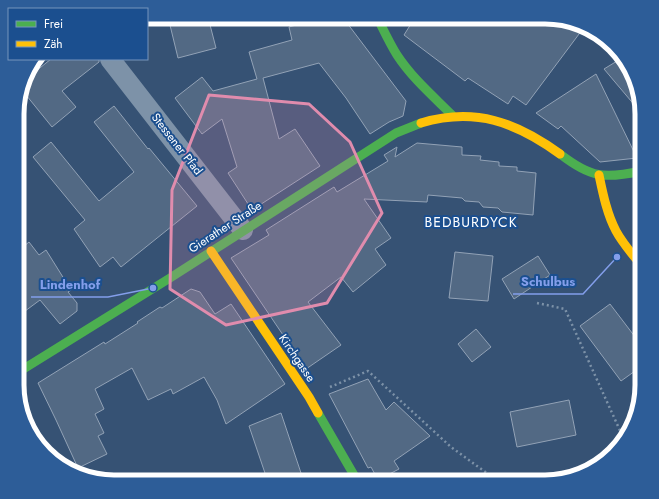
<svg xmlns="http://www.w3.org/2000/svg" width="659" height="499" font-family="Jost,sans-serif">
	<style>
		.building { fill: #526984; stroke: #92a2b6 }
		.lines { fill: none; stroke-linecap: round; stroke-linejoin: round }
		.path { stroke: #7d92a8; stroke-width: 2.5; stroke-dasharray: 2 3; stroke-linecap: butt }
		.street { stroke: #7d92a8; stroke-width: 20 }
		.fast { stroke: #4caf50; stroke-width: 9 }
		.slow { stroke: #ffc107; stroke-width: 9 }
		.marked { fill: #e08cad; fill-opacity: 0.2; stroke: #e08cad; stroke-width: 3; stroke-linejoin: round }
		.labels { text-anchor: middle; dominant-baseline: central; stroke-width: 4; stroke-linejoin: round; paint-order: stroke }
		.street-label { font-size: 12px; fill: #fff; stroke: #1b4f8f }
		.quarter-label { font-size: 14px; letter-spacing: 1px; fill: #fff; stroke: #1b4f8f }
		.rim { fill: none; stroke: #fff; stroke-width: 5 }
		.leader { fill: none; stroke: #839eea; stroke-width: 1.5 }
		.callout-dot { fill: #839eea; stroke: #1b4f8f; stroke-width: 1.5 }
		.callout-label { font-size: 13px; text-anchor: middle; font-weight: bold; fill: #839eea; stroke: #1b4f8f; stroke-width: 4; stroke-linejoin: round; paint-order: stroke }
	</style>
	<rect width="100%" height="100%" fill="#365274"/>
	<!-- building -->
	<g class="building">
		<path d="M 551,17 L 582,24 L 585,26 L 526,105 L 513,96 L 508,104 L 468,78 L 465,81 L 404,35 L 414,19 Z"/>
		<path d="M 344,19 L 406,101 L 403,116 L 389,122 L 370,134 L 346,98 L 319,63 L 263,78 L 279,139 L 295,129 L 320,166 L 252,210 L 228,173 L 237,167 L 222,119 L 202,134 L 175,98 L 202,77 L 213,91 L 257,79 L 249,52 L 292,40 L 289,27 L 314,20 Z"/>
		<path d="M 169,21 L 209,21 L 216,48 L 178,58 Z"/>
		<path d="M 622,58 L 632,71 L 642,114 L 604,69 Z"/>
		<path d="M 51,59 L 99,59 L 99,62 L 62,91 L 76,107 L 52,127 L 22,90 L 25,80 Z"/>
		<path d="M 596,74 L 637,158 L 600,162 L 561,126 L 558,129 L 536,113 Z"/>
		<path d="M 114,106 L 148,149 L 149,148 L 197,206 L 121,267 L 113,257 L 100,267 L 74,229 L 85,220 L 33,157 L 51,142 L 99,201 L 134,172 L 94,122 Z"/>
		<path d="M 417,143 L 462,147 L 462,155 L 481,156 L 480,160 L 499,162 L 499,166 L 517,167 L 517,171 L 536,173 L 533,215 L 502,212 L 498,208 L 483,207 L 479,202 L 465,201 L 462,198 L 428,195 L 427,202 L 364,199 L 391,238 L 375,249 L 386,265 L 353,292 L 341,277 L 308,302 L 341,345 L 306,369 L 231,258 L 269,235 L 266,230 L 334,187 L 337,192 L 388,161 L 384,155 L 397,147 L 395,157 Z"/>
		<path d="M 29,242 L 39,255 L 46,250 L 71,290 L 68,292 L 77,303 L 77,311 L 60,324 L 40,300 L 17,317 L 18,251 Z"/>
		<path d="M 455,252 L 493,256 L 488,301 L 449,298 Z"/>
		<path d="M 538,256 L 550,275 L 514,299 L 502,279 Z"/>
		<path d="M 191,289 L 200,292 L 215,314 L 231,304 L 285,384 L 226,424 L 217,400 L 204,377 L 173,394 L 171,389 L 148,400 L 132,368 L 95,389 L 104,409 L 95,414 L 104,433 L 98,436 L 107,454 L 78,468 L 56,420 L 38,383 L 104,342 L 105,344 L 138,323 L 137,322 L 160,307 L 162,308 Z"/>
		<path d="M 610,304 L 642,346 L 642,366 L 621,381 L 580,326 Z"/>
		<path d="M 476,329 L 491,347 L 472,362 L 458,344 Z"/>
		<path d="M 368,379 L 386,410 L 394,402 L 430,436 L 394,461 L 399,469 L 378,480 L 371,467 L 368,468 L 329,394 Z"/>
		<path d="M 569,400 L 576,435 L 517,447 L 510,412 Z"/>
		<path d="M 281,413 L 304,482 L 268,482 L 249,426 Z"/>
	</g>
	<g class="lines">
		<!-- path -->
		<g class="path">
			<path d="M 537,303 L 565,309 L 622,435 L 625,437"/>
			<path d="M 330,387 L 368,371 L 451,447 L 499,482"/>
		</g>
		<!-- street -->
		<path class="street" d="M 110,59 L 243,230"/>
		<!-- fast -->
		<g class="fast">
			<path d="M 378,19 C 384,31 390,44 397,55 C 412,78 433,96 452,115"/>
			<path d="M 560,154 C 591,178 604,179 642,171"/>
			<path d="M 17,373 L 170,278 L 396,133 L 421,123"/>
			<path d="M 318,413 L 358,482"/>
		</g>
		<!-- slow -->
		<g class="slow">
			<path d="M 421,123 C 475,107 516,122 560,154"/>
			<path d="M 599,175 C 603,194 607,214 616,231 C 623,244 633,255 642,266"/>
			<path d="M 211,251 L 309,397 L 318,413"/>
		</g>
	</g>
	<!-- marked area -->
	<path class="marked" d="M 209,95 L 309,104 L 350,142 L 382,213 L 327,303 L 226,325 L 170,289 L 172,190 Z"/>
	<g class="labels">
		<!-- street labels -->
		<g class="street-label">
			<text transform="translate(177 144) rotate(52)">Stessener Pfad</text>
			<text transform="translate(225 227) rotate(-33)">Gierather Straße</text>
			<text transform="translate(297 358) rotate(56)">Kirchgasse</text>
		</g>
		<!-- quarter labels -->
		<g class="quarter-label">
			<text x="471" y="222">BEDBURDYCK</text>
		</g>
	</g>
	<!-- crop -->
	<path d="M0 0H659V499H0ZM114 24H545A90 90 0 0 1 635 114V385A90 90 0 0 1 545 475H114A90 90 0 0 1 24 385V114A90 90 0 0 1 114 24Z" fill="#2d5d98" fill-rule="evenodd"/>
	<path class="rim" d="M114 24H545A90 90 0 0 1 635 114V385A90 90 0 0 1 545 475H114A90 90 0 0 1 24 385V114A90 90 0 0 1 114 24Z"/>
	<!-- callouts -->
	<path class="leader" d="M617 257L583 294H513M153 288L108 297H31"/>
	<g class="callout-dot">
		<circle cx="617" cy="257" r="4"/>
		<circle cx="153" cy="288" r="4"/>
	</g>
	<g class="callout-label">
		<text x="548" y="286">Schulbus</text>
		<text x="70" y="289">Lindenhof</text>
	</g>
	<!-- legend -->
	<rect x="8" y="8" width="140" height="52" fill="#1b4f8f" stroke="#7695bc"/>
	<rect x="16" y="21" width="20" height="6" fill="#4caf50" stroke="#7695bc"/>
	<text x="44" y="28" font-size="12" fill="#ffffff">Frei</text>
	<rect x="16" y="41" width="20" height="6" fill="#ffc107" stroke="#7695bc"/>
	<text x="44" y="48" font-size="12" fill="#ffffff">Zäh</text>
</svg>
